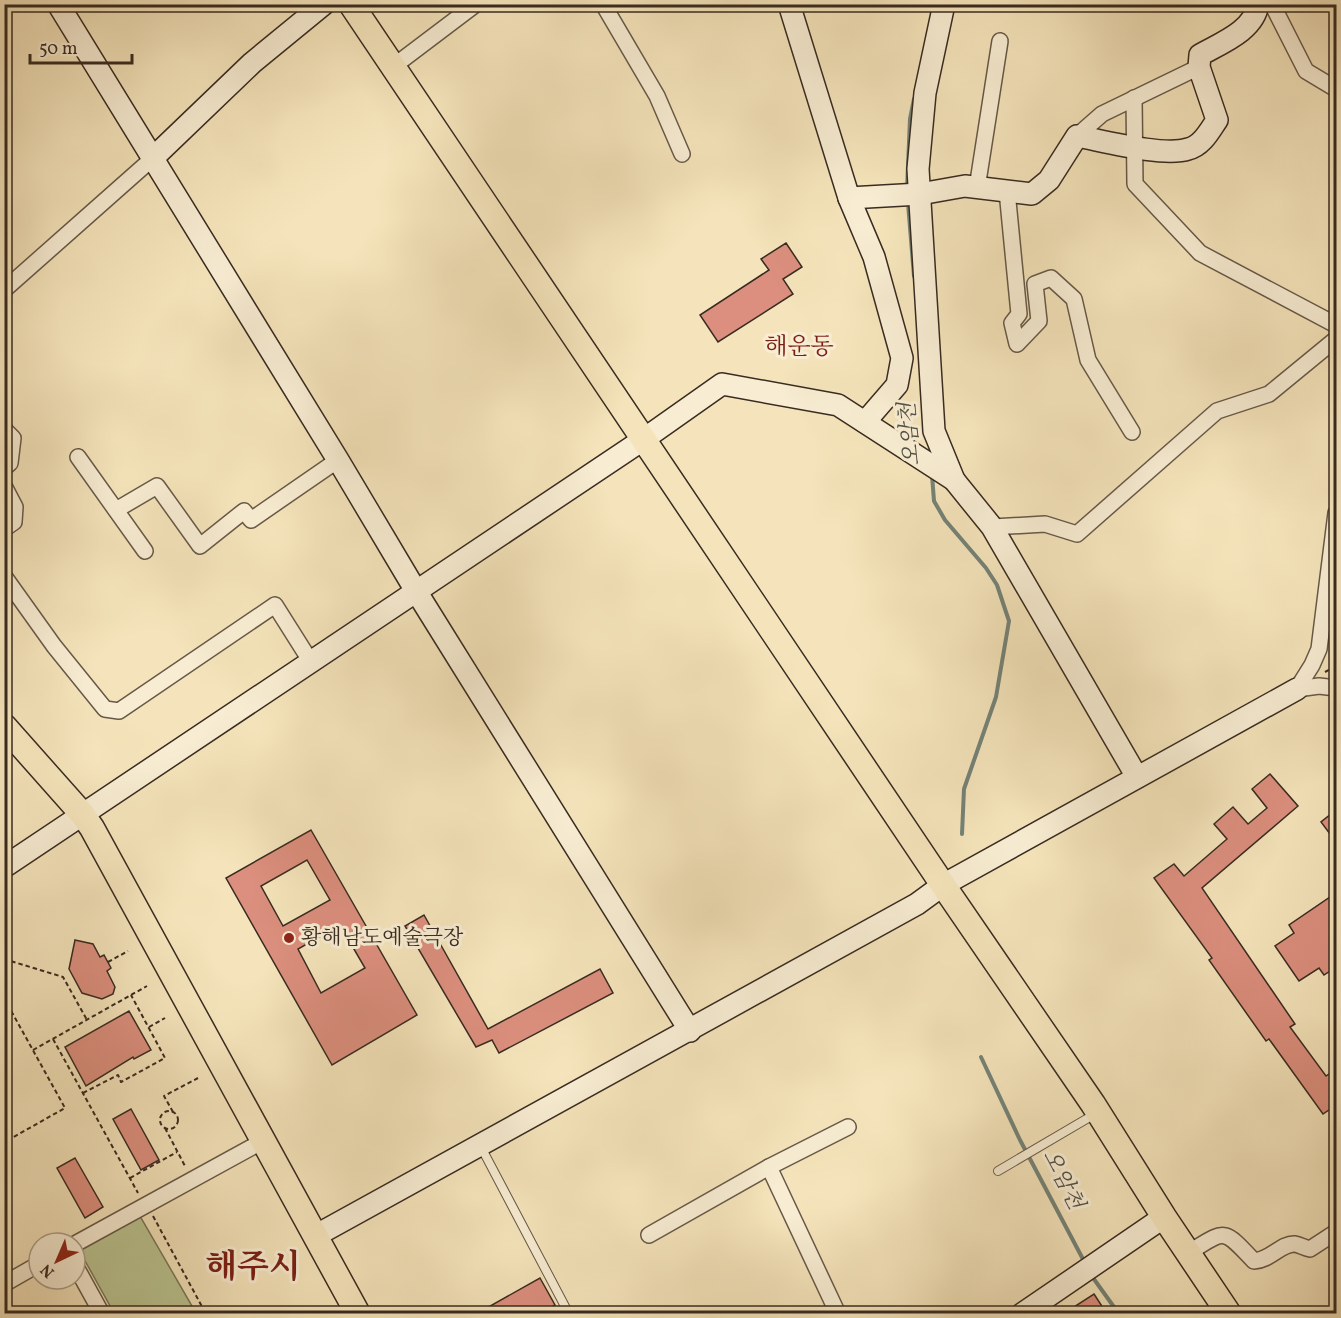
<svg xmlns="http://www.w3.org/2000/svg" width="1341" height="1318" font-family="Vollkorn,'Noto Serif KR',serif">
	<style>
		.green { fill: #bac491; stroke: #797859; stroke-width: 1.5 }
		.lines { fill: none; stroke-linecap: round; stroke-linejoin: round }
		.stream { stroke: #748377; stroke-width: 4 }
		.building { fill: #dc8f7e; stroke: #382b21; stroke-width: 1.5; fill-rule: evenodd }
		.lane-casing { stroke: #675948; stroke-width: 10 }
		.street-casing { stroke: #675948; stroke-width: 18 }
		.secondary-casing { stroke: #382b21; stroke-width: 24 }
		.primary-casing { stroke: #382b21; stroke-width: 27 }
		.path { stroke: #382b21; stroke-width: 2; stroke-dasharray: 4.5 3; stroke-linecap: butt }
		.lane { stroke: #f8edd3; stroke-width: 8 }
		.street { stroke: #f8edd3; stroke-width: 15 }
		.secondary { stroke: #f8edd3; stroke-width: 21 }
		.primary { stroke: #f5e4bb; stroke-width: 24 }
		.poi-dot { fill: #8f2418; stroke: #f8edd3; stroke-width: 2 }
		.labels { text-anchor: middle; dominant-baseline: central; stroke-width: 6; stroke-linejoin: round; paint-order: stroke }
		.poi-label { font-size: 21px; fill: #382b21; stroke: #f8edd3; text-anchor: start }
		.water-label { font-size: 22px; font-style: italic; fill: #515045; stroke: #f8edd3 }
		.quarter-label { font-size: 24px; fill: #7a1f14; stroke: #f8edd3 }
		.town-label { font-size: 33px; font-weight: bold; fill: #7a1f14; stroke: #f8edd3 }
	</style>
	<rect width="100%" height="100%" fill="#f5e4bb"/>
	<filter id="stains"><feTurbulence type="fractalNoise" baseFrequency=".00333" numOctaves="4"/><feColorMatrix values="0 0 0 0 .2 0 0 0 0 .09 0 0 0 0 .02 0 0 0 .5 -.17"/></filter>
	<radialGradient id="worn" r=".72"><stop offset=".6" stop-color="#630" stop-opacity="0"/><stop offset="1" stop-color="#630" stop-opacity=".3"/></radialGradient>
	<!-- green -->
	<path class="green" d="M 140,1216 L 196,1313 L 114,1313 L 79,1250 Z"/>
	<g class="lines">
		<!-- stream -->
		<g class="stream">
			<path d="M 907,189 L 910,119 L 914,99"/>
			<path d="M 908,203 L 914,276"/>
			<path d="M 932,475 L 934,501 L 945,520 L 986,568 L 997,585 L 1009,621 L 996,697 L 964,789 L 962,834"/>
			<path d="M 981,1057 L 1020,1140 L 1085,1263"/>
			<path d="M 1091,1275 L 1119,1314"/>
		</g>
	</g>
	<!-- building -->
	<g class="building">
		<path d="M 786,243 L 802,267 L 783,279 L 793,294 L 718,342 L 700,315 L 769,270 L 761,259 Z"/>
		<path d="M 1270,774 L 1298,806 L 1202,888 L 1295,1024 L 1290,1027 L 1326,1076 L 1336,1069 L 1336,1105 L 1323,1114 L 1269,1039 L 1266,1041 L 1209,960 L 1212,958 L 1154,878 L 1174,864 L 1184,876 L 1227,839 L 1214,824 L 1233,807 L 1248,824 L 1267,808 L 1252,789 Z"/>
		<path d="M 1336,810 L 1336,842 L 1321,822 Z"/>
		<path d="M 311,830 L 417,1015 L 332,1065 L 226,878 ZM 307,860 L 330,900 L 283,926 L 261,886 ZM 340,925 L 365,968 L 321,993 L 298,949 Z"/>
		<path d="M 1336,893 L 1336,967 L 1324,975 L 1319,968 L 1299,981 L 1275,946 L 1294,933 L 1289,925 Z"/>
		<path d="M 424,915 L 488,1029 L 600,969 L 613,993 L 499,1053 L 492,1040 L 476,1047 L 405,926 Z"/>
		<path d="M 75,940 L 93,944 L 100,957 L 104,955 L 111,968 L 107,971 L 115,987 L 113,994 L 102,999 L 82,993 L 69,969 Z"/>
		<path d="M 129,1011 L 151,1050 L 134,1059 L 133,1057 L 86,1086 L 65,1047 Z"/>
		<path d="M 131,1109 L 159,1160 L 141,1170 L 113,1119 Z"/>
		<path d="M 75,1158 L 103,1207 L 85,1218 L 57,1168 Z"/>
		<path d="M 540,1278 L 555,1305 L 540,1314 L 476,1314 Z"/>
		<path d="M 1094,1294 L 1107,1314 L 1063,1314 Z"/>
	</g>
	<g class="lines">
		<defs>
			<g id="lane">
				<path d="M 481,1147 L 569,1314"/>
				<path d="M 998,1171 L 1095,1114"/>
			</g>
			<g id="street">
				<path d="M 603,4 L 657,96 L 682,154"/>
				<path d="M 1272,4 L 1306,71 L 1336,89"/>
				<path d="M 394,66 L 476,4"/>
				<path d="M 1134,98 L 1135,184 L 1200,253 L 1336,325"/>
				<path d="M 1077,136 L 1102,114 L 1199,67"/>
				<path d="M 977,188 L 1000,41"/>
				<path d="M 1007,191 L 1019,314 L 1012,323 L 1017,344 L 1039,321 L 1035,284 L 1051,278 L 1074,299 L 1088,360 L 1132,432"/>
				<path d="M 4,290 L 153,158"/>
				<path d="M 4,429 L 13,438 L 10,463 L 4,468"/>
				<path d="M 78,457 L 145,551"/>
				<path d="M 4,486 L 15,507 L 14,522 L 4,529"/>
				<path d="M 116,510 L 157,486 L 200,546 L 244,511 L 251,520 L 338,460"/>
				<path d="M 992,527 L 1045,524 L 1077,534 L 1217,411 L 1269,394 L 1336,339"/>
				<path d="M 4,576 L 54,646 L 105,709 L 119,711 L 275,605 L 311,662"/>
				<path d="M 1297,689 L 1312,665 L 1319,649 L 1336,513"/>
				<path d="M 1297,689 L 1319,686 L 1336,688"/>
				<path d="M 769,1167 L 838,1314"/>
				<path d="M 649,1235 L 769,1167 L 848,1127"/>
				<path d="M 75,1244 L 263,1141"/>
				<path d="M 1188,1253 C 1226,1230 1222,1227 1254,1261 C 1271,1260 1281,1243 1295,1244 C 1300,1245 1305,1248 1310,1249 L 1336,1232"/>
				<path d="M 75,1265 L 102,1314"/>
				<path d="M 4,1284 L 39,1264"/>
			</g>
			<g id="secondary">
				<path d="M 58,4 L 338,460 L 416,591 L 690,1031"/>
				<path d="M 789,4 L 849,198 L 874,257 L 902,358 L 897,385 L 865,422"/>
				<path d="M 944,4 L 925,93 L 918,169 L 934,431 L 954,480"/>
				<path d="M 153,158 L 252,63 L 324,4"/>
				<path d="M 849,198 L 920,194 L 965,186 L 1032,194 L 1049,180 L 1077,136 C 1104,141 1164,157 1188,149 C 1202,146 1210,130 1217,120 L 1199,67 L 1200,55 C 1221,43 1254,31 1258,4"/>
				<path d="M 4,867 L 644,439 L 722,384 L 838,405 L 954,480 L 992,527 L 1137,777"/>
				<path d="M 315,1236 L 917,904 L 943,885 L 1297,689"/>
				<path d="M 1022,1314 L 1164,1217"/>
			</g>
			<g id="primary">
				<path d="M 351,4 L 943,885 L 1093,1104 L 1164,1217 L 1229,1314"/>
				<path d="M 4,726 L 83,815 L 92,828 L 358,1314"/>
			</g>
		</defs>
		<!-- lane casing -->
		<use href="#lane" class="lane-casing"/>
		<!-- street casing -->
		<use href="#street" class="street-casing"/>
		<!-- secondary casing -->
		<use href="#secondary" class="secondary-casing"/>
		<!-- primary casing -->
		<use href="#primary" class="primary-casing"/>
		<!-- path -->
		<g class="path">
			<path d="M 1325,672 L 1336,666"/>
			<path d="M 4,959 L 63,977 L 87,1020"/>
			<path d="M 108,962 L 128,951"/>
			<path d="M 4,998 L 65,1108 L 10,1139 L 4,1129"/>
			<path d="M 149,1027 L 165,1018"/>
			<path d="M 53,1039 L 138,1193"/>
			<path d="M 33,1050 L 147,986"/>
			<path d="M 83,1093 L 118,1075 L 121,1082 L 165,1058 L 131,995"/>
			<circle cx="169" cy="1120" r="9"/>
			<path d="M 173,1112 L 164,1096 L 198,1078"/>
			<path d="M 165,1128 L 185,1166 L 184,1167"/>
			<path d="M 130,1178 L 177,1152"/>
			<path d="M 153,1216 L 206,1314"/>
		</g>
		<!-- lane -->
		<use href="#lane" class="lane"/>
		<!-- street -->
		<use href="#street" class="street"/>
		<!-- secondary -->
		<use href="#secondary" class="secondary"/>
		<!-- primary -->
		<use href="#primary" class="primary"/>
	</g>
	<!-- markers -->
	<circle class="poi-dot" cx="289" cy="938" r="6"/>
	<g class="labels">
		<!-- poi labels -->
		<g class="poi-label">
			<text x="301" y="938">황해남도예술극장</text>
		</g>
		<!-- water labels -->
		<g class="water-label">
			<text transform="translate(911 434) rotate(-95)">오암천</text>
			<text transform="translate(1062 1180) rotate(63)">오암천</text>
		</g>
		<!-- quarter labels -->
		<g class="quarter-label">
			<text x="799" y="348">해운동</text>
		</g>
		<!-- town labels -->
		<g class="town-label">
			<text x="253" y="1269">해주시</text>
		</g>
	</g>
	<!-- margin -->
	<rect width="1341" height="1318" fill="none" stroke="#f5e4bb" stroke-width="24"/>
	<rect x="6" y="6" width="1329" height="1306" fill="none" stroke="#382b21" stroke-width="3"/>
	<rect x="12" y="12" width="1317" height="1294" fill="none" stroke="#382b21" stroke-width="1.5"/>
	<!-- north arrow -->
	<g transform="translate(57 1261) rotate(224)"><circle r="28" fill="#f8edd3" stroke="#ab9f8c" stroke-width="1.5"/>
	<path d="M0-4.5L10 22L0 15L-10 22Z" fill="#8f2418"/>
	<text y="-9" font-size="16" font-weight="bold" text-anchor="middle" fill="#382b21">N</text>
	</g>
	<!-- scale -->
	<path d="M30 54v9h102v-9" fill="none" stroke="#382b21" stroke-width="3"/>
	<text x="39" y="54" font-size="18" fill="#382b21" stroke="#f8edd3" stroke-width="4.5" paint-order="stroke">50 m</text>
	<rect width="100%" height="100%" filter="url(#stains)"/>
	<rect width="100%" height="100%" fill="url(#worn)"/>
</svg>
